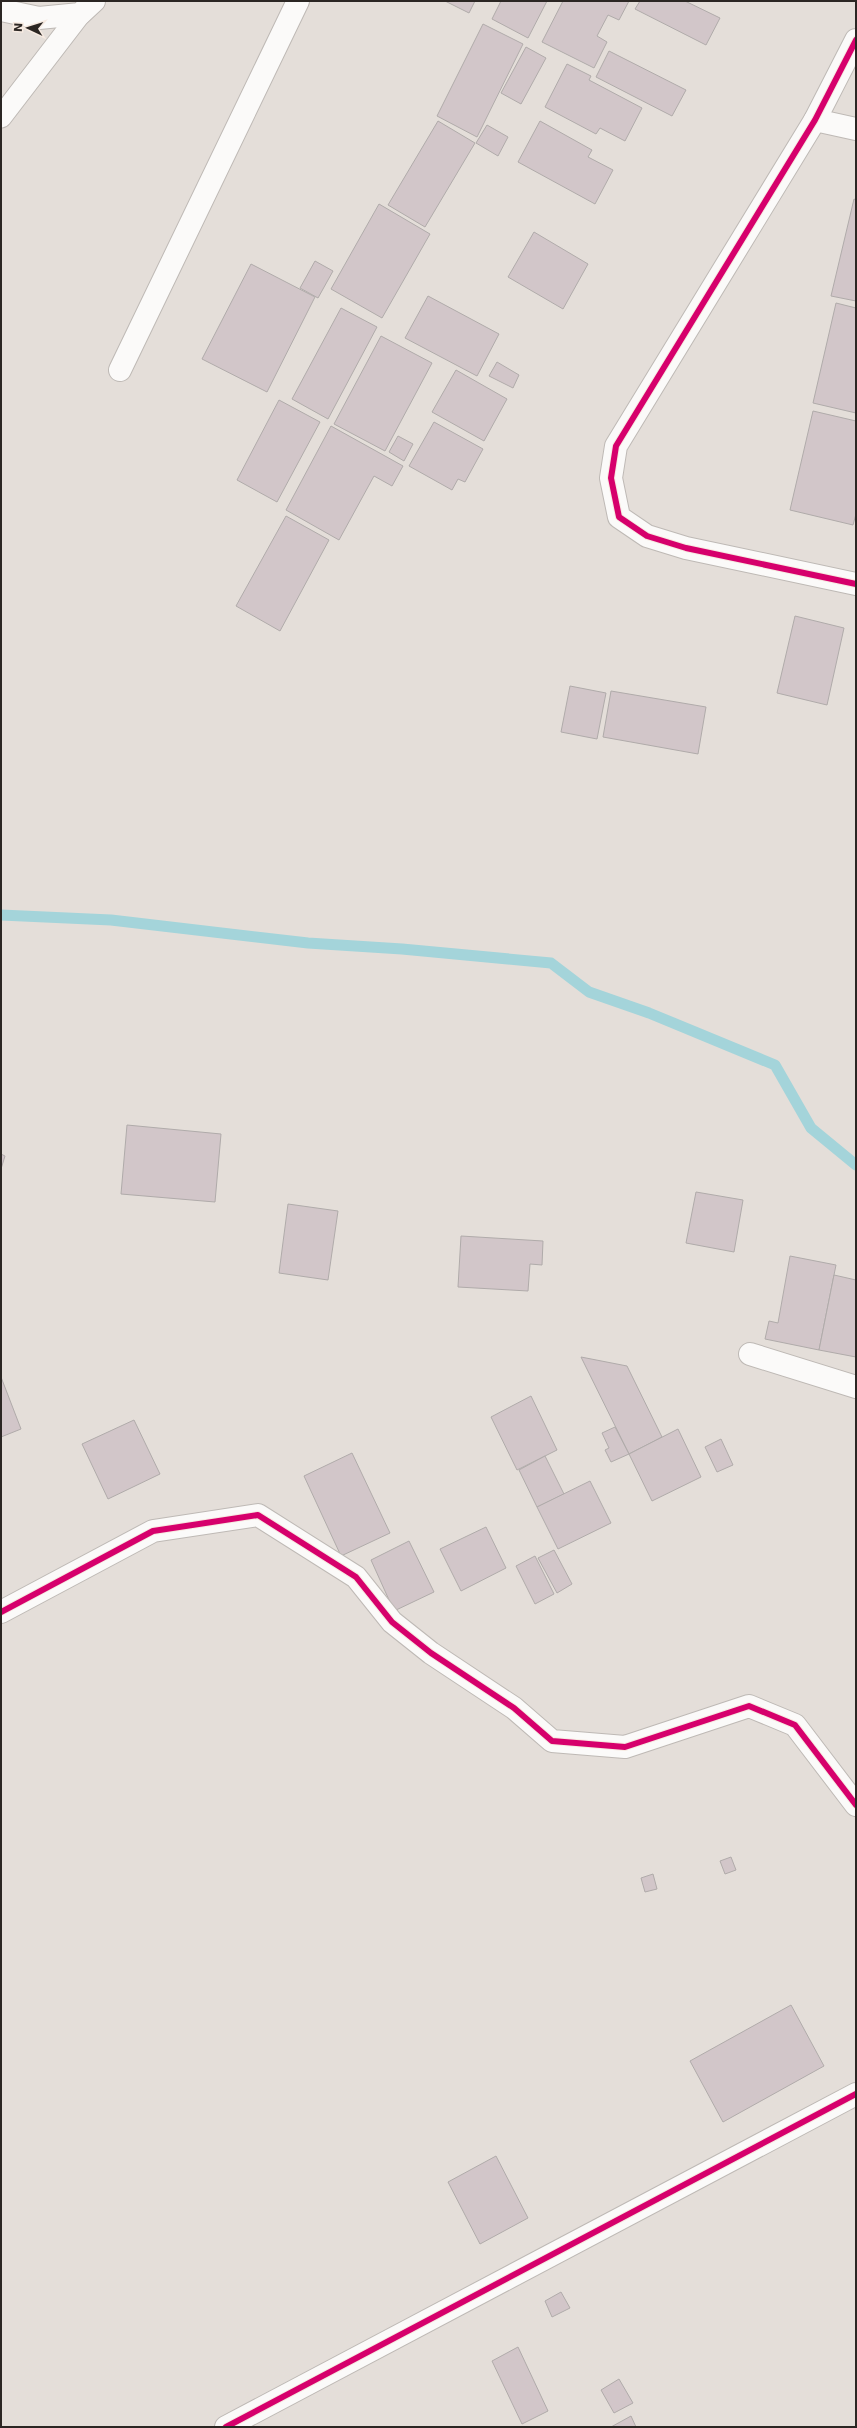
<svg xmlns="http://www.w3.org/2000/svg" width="857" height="2428" font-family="'DejaVu Sans',sans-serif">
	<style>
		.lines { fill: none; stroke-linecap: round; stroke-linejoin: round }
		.stream { stroke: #a4d4da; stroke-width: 11 }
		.building { fill: #d2c6c9; stroke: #b0abaa }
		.lane-casing { stroke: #beb9b5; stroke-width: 23 }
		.street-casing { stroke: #beb9b5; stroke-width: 24 }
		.lane { stroke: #fbfaf9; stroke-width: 21 }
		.street { stroke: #fbfaf9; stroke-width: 22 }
		.cycleway-casing { stroke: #f6eae1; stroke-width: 8 }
		.cycleway { stroke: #d6006c; stroke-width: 6 }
	</style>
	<rect width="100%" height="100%" fill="#e4ded9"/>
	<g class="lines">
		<!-- stream -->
		<path class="stream" d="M 1,915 L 111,920 L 308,943 L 402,949 L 551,963 L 589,992 L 649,1013 L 775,1065 L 811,1128 L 856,1165"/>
	</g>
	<!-- building -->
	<g class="building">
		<path d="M 445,1 L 475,1 L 469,13 Z"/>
		<path d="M 501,1 L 547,1 L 528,38 L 492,19 Z"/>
		<path d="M 563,1 L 629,1 L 619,20 L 608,15 L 597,36 L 607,42 L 594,68 L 542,42 Z"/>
		<path d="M 640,1 L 685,1 L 720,18 L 706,45 L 635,9 Z"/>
		<path d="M 483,24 L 523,44 L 477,137 L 437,116 Z"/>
		<path d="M 526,47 L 546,58 L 521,104 L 501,93 Z"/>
		<path d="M 609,51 L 686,90 L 672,116 L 596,77 Z"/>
		<path d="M 567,64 L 591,76 L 589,80 L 642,108 L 625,141 L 600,128 L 596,134 L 545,107 Z"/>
		<path d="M 438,121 L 475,143 L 425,227 L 388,205 Z"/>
		<path d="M 540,121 L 592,150 L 588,157 L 613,170 L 595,204 L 518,162 Z"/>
		<path d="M 487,125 L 508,137 L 498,156 L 476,143 Z"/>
		<path d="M 854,199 L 856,200 L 856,301 L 831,296 Z"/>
		<path d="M 379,204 L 430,234 L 382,318 L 331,289 Z"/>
		<path d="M 534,232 L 588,264 L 563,309 L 508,277 Z"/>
		<path d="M 315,261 L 333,271 L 318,298 L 300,288 Z"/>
		<path d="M 251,264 L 315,297 L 267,392 L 202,359 Z"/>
		<path d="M 428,296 L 499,334 L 477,376 L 405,338 Z"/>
		<path d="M 836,303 L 856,308 L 856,413 L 813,403 Z"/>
		<path d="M 341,308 L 377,327 L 328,419 L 292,399 Z"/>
		<path d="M 381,336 L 432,363 L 385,451 L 334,424 Z"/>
		<path d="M 497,362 L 519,375 L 513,388 L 489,376 Z"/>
		<path d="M 456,370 L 507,399 L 484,441 L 432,412 Z"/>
		<path d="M 279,400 L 320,422 L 277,502 L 237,480 Z"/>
		<path d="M 813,411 L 856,421 L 856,514 L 853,525 L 790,510 Z"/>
		<path d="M 434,422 L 483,449 L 465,482 L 458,479 L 452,490 L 409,466 Z"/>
		<path d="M 331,426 L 403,466 L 392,486 L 374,476 L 339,540 L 286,510 Z"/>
		<path d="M 398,436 L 413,444 L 404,461 L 389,452 Z"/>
		<path d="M 286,516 L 329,540 L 280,631 L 236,606 Z"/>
		<path d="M 795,616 L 844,628 L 827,705 L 777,693 Z"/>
		<path d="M 570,686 L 606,693 L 597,739 L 561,732 Z"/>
		<path d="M 611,691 L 706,707 L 698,754 L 603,737 Z"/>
		<path d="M 127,1125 L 221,1134 L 215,1202 L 121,1194 Z"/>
		<path d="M 1,1154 L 5,1156 L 1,1169 Z"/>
		<path d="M 696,1192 L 743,1200 L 734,1252 L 686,1243 Z"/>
		<path d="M 288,1204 L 338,1211 L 328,1280 L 279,1273 Z"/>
		<path d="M 461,1236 L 543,1241 L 542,1265 L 530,1264 L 528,1291 L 458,1287 Z"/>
		<path d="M 790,1256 L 836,1265 L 819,1350 L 765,1339 L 769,1321 L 778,1323 Z"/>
		<path d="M 834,1275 L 856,1280 L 856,1357 L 819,1350 Z"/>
		<path d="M 581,1357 L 627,1366 L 662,1437 L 629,1454 Z"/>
		<path d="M 1,1377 L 21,1429 L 1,1437 Z"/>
		<path d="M 531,1396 L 557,1450 L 517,1470 L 491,1417 Z"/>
		<path d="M 134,1420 L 160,1474 L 108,1499 L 82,1444 Z"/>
		<path d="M 615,1427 L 629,1454 L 611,1462 L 605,1450 L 609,1448 L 602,1433 Z"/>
		<path d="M 678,1429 L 701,1477 L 652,1501 L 629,1454 Z"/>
		<path d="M 721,1439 L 733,1465 L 717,1472 L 705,1447 Z"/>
		<path d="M 352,1453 L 390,1533 L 341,1556 L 304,1476 Z"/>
		<path d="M 545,1456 L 564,1494 L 537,1507 L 519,1470 Z"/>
		<path d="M 590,1481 L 611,1523 L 558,1549 L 537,1507 Z"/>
		<path d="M 486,1527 L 506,1568 L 461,1591 L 440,1549 Z"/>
		<path d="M 409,1541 L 434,1592 L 394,1611 L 371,1560 Z"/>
		<path d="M 554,1550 L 572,1584 L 557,1593 L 538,1558 Z"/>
		<path d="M 535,1556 L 554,1594 L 535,1604 L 516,1566 Z"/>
		<path d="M 731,1857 L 736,1870 L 725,1874 L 720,1861 Z"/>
		<path d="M 653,1874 L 657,1889 L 645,1892 L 641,1878 Z"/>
		<path d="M 791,2005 L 824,2066 L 723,2122 L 690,2061 Z"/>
		<path d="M 496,2156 L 528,2218 L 480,2244 L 448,2182 Z"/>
		<path d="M 561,2292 L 570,2308 L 552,2317 L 545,2301 Z"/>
		<path d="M 518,2347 L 548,2411 L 522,2424 L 492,2361 Z"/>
		<path d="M 619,2379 L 633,2403 L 614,2413 L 601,2390 Z"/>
		<path d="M 631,2416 L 636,2427 L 611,2427 Z"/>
	</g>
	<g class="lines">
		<defs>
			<path id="lane" d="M 1,117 L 80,14"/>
			<g id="street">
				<path d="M 1,10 L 39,18 L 80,14 L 94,1"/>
				<path d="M 856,40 L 815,120 L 616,446 L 611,478 L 619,517 L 647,536 L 686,548 L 856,584"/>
				<path d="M 815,120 L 856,129"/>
				<path d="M 120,370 L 298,1"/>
				<path d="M 750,1354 L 856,1387"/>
				<path d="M 1,1612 L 153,1531 L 258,1515 L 356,1577 L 392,1622 L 431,1653 L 514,1708 L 552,1741 L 625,1747 L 749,1706 L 795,1725 L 856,1805"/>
				<path d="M 226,2427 L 856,2094"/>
			</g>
		</defs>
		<!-- lane casing -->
		<use href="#lane" class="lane-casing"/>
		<!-- street casing -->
		<use href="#street" class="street-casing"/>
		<!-- lane -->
		<use href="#lane" class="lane"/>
		<!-- street -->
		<use href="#street" class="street"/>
		<defs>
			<g id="cycleway">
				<path d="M 856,40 L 815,120 L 616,446 L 611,478 L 619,517 L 647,536 L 686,548 L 856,584"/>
				<path d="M 1,1612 L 153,1531 L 258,1515 L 356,1577 L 392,1622 L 431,1653 L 514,1708 L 552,1741 L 625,1747 L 749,1706 L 795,1725 L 856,1805"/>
				<path d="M 226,2427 L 856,2094"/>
			</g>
		</defs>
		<!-- cycleway casing -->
		<use href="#cycleway" class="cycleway-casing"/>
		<!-- cycleway -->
		<use href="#cycleway" class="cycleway"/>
	</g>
	<!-- border -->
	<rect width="857" height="2428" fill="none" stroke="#2b2623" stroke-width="4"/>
	<!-- north arrow -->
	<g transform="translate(28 28) rotate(274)" stroke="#f6eae1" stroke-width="3" paint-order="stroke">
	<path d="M0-3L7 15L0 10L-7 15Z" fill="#2b2623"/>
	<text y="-6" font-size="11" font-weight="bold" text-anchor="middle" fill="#2b2623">N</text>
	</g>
</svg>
